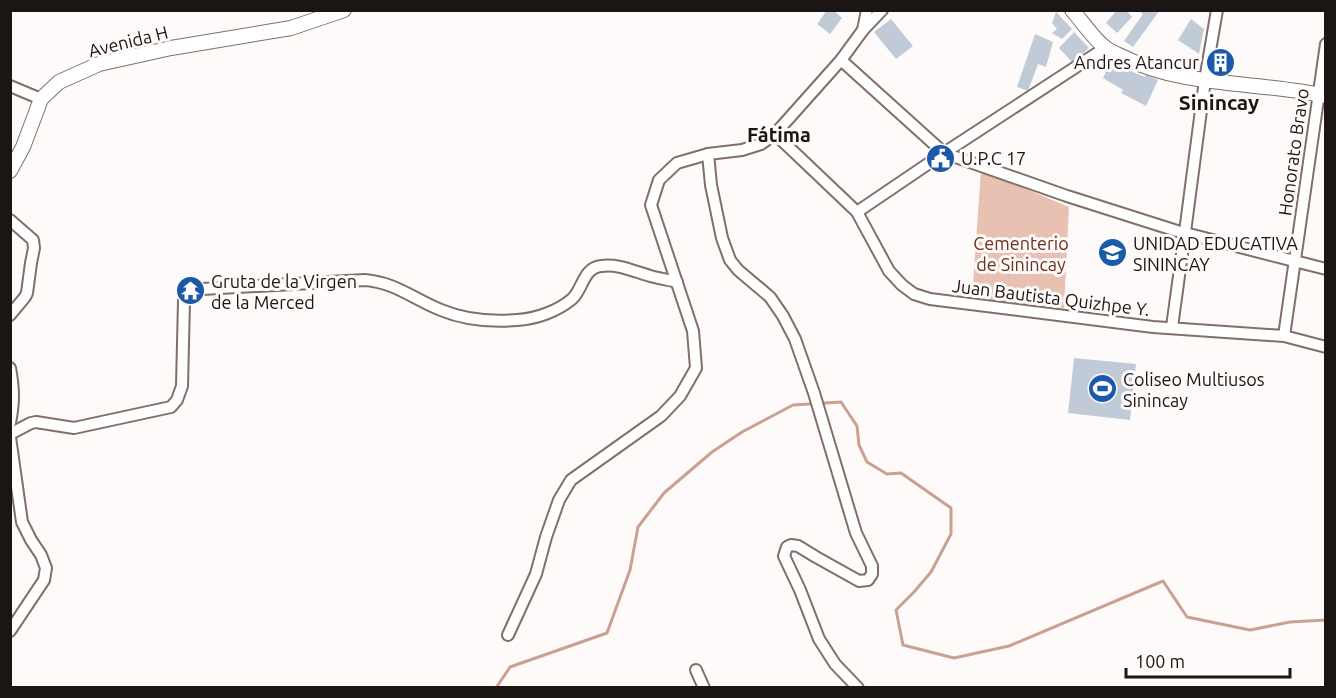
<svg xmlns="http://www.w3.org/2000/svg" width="1336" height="698" font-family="Ubuntu,sans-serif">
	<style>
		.green { fill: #e8c1b3 }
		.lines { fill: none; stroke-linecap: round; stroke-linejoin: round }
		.stream { stroke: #c9a193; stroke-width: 3 }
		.building { fill: #c1cbd8 }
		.minor-casing { stroke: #7f706a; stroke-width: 14 }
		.tertiary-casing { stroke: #7f706a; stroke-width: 16 }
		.minor { stroke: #fff; stroke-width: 10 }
		.tertiary { stroke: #fff; stroke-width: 14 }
		.labels { text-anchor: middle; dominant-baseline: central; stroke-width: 6; stroke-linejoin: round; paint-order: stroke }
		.street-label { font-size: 18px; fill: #1b1513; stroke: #fefaf9 }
		.poi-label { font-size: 18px; fill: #1b1513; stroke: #fefaf9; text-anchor: start }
		.park-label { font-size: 18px; fill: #67321f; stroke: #fefaf9 }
		.neighbourhood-label { font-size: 20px; font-weight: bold; fill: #1b1513; stroke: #fefaf9 }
		.quarter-label { font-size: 21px; font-weight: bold; fill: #1b1513; stroke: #fefaf9 }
	</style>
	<rect width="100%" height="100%" fill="#fefaf9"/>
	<!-- green -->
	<path class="green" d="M 981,170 L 1069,207 L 1064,308 L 972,300 Z"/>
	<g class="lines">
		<!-- stream -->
		<path class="stream" d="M 496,688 L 510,667 L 607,633 L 630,570 L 638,527 L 664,493 L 712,452 L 742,432 L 793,405 L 841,402 L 857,426 L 859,445 L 867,462 L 887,474 L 901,473 L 951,508 L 951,534 L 931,572 L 914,592 L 896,610 L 903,645 L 954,658 L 1009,646 L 1163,581 L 1187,617 L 1250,630 L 1290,622 L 1326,620"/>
	</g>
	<!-- building -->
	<g class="building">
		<path d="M 827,10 L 833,10 L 842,18 L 830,34 L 817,24 Z"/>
		<path d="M 1117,10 L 1126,10 L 1132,17 L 1117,33 L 1106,23 Z"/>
		<path d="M 1138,10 L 1160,10 L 1133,47 L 1124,41 L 1143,14 Z"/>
		<path d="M 1056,12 L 1072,29 L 1062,39 L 1052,33 L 1057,29 L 1052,23 Z"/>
		<path d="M 891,19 L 913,46 L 896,59 L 874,32 Z"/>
		<path d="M 1191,19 L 1204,29 L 1199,54 L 1178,40 Z"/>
		<path d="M 1074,32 L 1089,48 L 1073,63 L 1059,48 Z"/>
		<path d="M 1035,34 L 1053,42 L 1046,67 L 1038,64 L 1028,91 L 1017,87 Z"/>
		<path d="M 1213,50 L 1231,52 L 1228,75 L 1209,73 Z"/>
		<path d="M 1111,61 L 1133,72 L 1145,77 L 1146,75 L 1158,80 L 1146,106 L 1121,93 L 1123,90 L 1103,78 Z"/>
		<path d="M 1074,358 L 1136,364 L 1130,420 L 1068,413 Z"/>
	</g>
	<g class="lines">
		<defs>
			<g id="minor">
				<path d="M 863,30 L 867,10"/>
				<path d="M 841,60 L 944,153 L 1067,196 L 1177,231 L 1326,269"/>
				<path d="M 10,86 L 41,99"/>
				<path d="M 775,134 L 857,212 L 889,271 L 902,285 L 914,294 L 930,299 L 1153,327 L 1284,336 L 1326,347"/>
				<path d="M 857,212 L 944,153 L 1105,48"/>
				<path d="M 10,220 L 33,240 L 34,248 L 31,263 L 27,293 L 25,297 L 10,315"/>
				<path d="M 1172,327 L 1185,232 L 1205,80 L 1217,10"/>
				<path d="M 1284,336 L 1326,44"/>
				<path d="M 10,368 C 14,390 14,402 10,423"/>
				<path d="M 10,434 L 31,423 L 36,422 L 74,428 L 171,407 L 177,400 L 182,386 L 184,301 L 192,294 L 202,289 L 365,280 C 397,283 413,299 441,310 C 465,320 492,322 517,320 C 536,319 558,311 572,299 C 583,289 583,268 601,266 C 619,263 637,273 654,277 C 662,279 669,280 677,282"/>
				<path d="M 10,437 L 22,522 L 31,540 L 41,555 L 46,568 L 44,580 L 10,631"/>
				<path d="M 508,635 L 536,574 L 546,537 L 559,500 L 571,480 L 661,416 L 680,396 L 696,368 L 693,331 L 651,205 L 659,180 L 677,163 L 708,154"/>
				<path d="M 696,670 L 704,688"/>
				<path d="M 858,688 L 835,664 L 819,639 L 800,590 L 784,556 L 787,547 L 791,545 L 798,546 L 816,557 L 859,581 L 868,580 L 872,574 L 872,566 L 856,533 L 814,393 L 795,339 L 783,316 L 770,297 L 738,270 L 730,260 L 722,238 L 711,185 L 708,154 L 742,150 L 761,144 L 775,134 L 841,60 L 863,30 L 882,10"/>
			</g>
			<g id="tertiary">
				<path d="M 1072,10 C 1081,20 1096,42 1106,48 C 1111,52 1117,54 1123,57 C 1185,88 1259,81 1326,96"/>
				<path d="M 10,171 L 23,147 L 41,99 L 59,82 L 99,64 L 171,48 L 291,28 L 344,10"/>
			</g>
		</defs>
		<!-- minor casing -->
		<use href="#minor" class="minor-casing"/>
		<!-- tertiary casing -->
		<use href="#tertiary" class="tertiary-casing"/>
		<!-- minor -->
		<use href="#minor" class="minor"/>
		<!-- tertiary -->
		<use href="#tertiary" class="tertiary"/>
	</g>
	<!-- icons -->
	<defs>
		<symbol id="building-disc" viewBox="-11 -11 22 22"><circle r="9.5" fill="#1b5aab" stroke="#fefaf9"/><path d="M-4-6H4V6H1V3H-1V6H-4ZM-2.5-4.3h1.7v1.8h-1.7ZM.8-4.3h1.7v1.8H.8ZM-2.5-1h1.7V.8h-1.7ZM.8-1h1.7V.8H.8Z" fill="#fff"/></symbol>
		<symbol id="civic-disc" viewBox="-11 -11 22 22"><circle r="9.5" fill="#1b5aab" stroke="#fefaf9"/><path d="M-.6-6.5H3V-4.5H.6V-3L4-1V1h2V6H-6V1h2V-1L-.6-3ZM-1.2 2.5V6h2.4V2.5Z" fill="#fff"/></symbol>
		<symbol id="school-disc" viewBox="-11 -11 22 22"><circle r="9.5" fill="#1b5aab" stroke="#fefaf9"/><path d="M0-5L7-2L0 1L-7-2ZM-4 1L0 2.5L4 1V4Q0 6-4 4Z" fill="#fff"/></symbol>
		<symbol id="temple-disc" viewBox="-11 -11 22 22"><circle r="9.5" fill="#1b5aab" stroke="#fefaf9"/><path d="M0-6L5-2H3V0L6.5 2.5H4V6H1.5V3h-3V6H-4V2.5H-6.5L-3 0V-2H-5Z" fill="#fff"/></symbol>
		<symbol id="stadium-disc" viewBox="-11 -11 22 22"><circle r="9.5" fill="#1b5aab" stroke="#fefaf9"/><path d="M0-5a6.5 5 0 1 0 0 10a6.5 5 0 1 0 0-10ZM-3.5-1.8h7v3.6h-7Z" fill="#fff"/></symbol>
	</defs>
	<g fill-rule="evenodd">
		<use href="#building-disc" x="1204" y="46" width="33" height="33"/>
		<use href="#civic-disc" x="924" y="142" width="33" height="33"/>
		<use href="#school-disc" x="1096" y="236" width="33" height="33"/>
		<use href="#temple-disc" x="174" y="274" width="33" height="33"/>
		<use href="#stadium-disc" x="1086" y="372" width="33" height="33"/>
	</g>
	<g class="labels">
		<!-- street labels -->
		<g class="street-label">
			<text transform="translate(128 41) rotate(-14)">Avenida H</text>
			<text transform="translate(1293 152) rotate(-82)">Honorato Bravo</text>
			<text transform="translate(1051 297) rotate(7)">Juan Bautista Quizhpe Y.</text>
		</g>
		<!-- poi labels -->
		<g class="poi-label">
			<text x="1199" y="62" text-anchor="end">Andres Atancur</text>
			<text x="961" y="158">U.P.C 17</text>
			<text x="1133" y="243">UNIDAD EDUCATIVA<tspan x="1133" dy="21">SININCAY</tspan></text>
			<text x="211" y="281">Gruta de la Virgen<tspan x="211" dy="21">de la Merced</tspan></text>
			<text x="1123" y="379">Coliseo Multiusos<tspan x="1123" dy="21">Sinincay</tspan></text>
		</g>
		<!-- park labels -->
		<g class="park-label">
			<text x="1021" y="243">Cementerio<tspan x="1021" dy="21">de Sinincay</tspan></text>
		</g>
		<!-- neighbourhood labels -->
		<g class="neighbourhood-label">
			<text x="779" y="134">Fátima</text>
		</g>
		<!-- quarter labels -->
		<g class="quarter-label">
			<text x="1219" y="102">Sinincay</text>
		</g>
	</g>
	<!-- border -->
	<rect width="1336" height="698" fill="none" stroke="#1b1513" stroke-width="24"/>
	<!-- scale -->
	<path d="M1126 668v9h164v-9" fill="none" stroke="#1b1513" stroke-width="3"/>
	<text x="1135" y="668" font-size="18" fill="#1b1513" stroke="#fefaf9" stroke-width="4.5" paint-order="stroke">100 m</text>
</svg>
